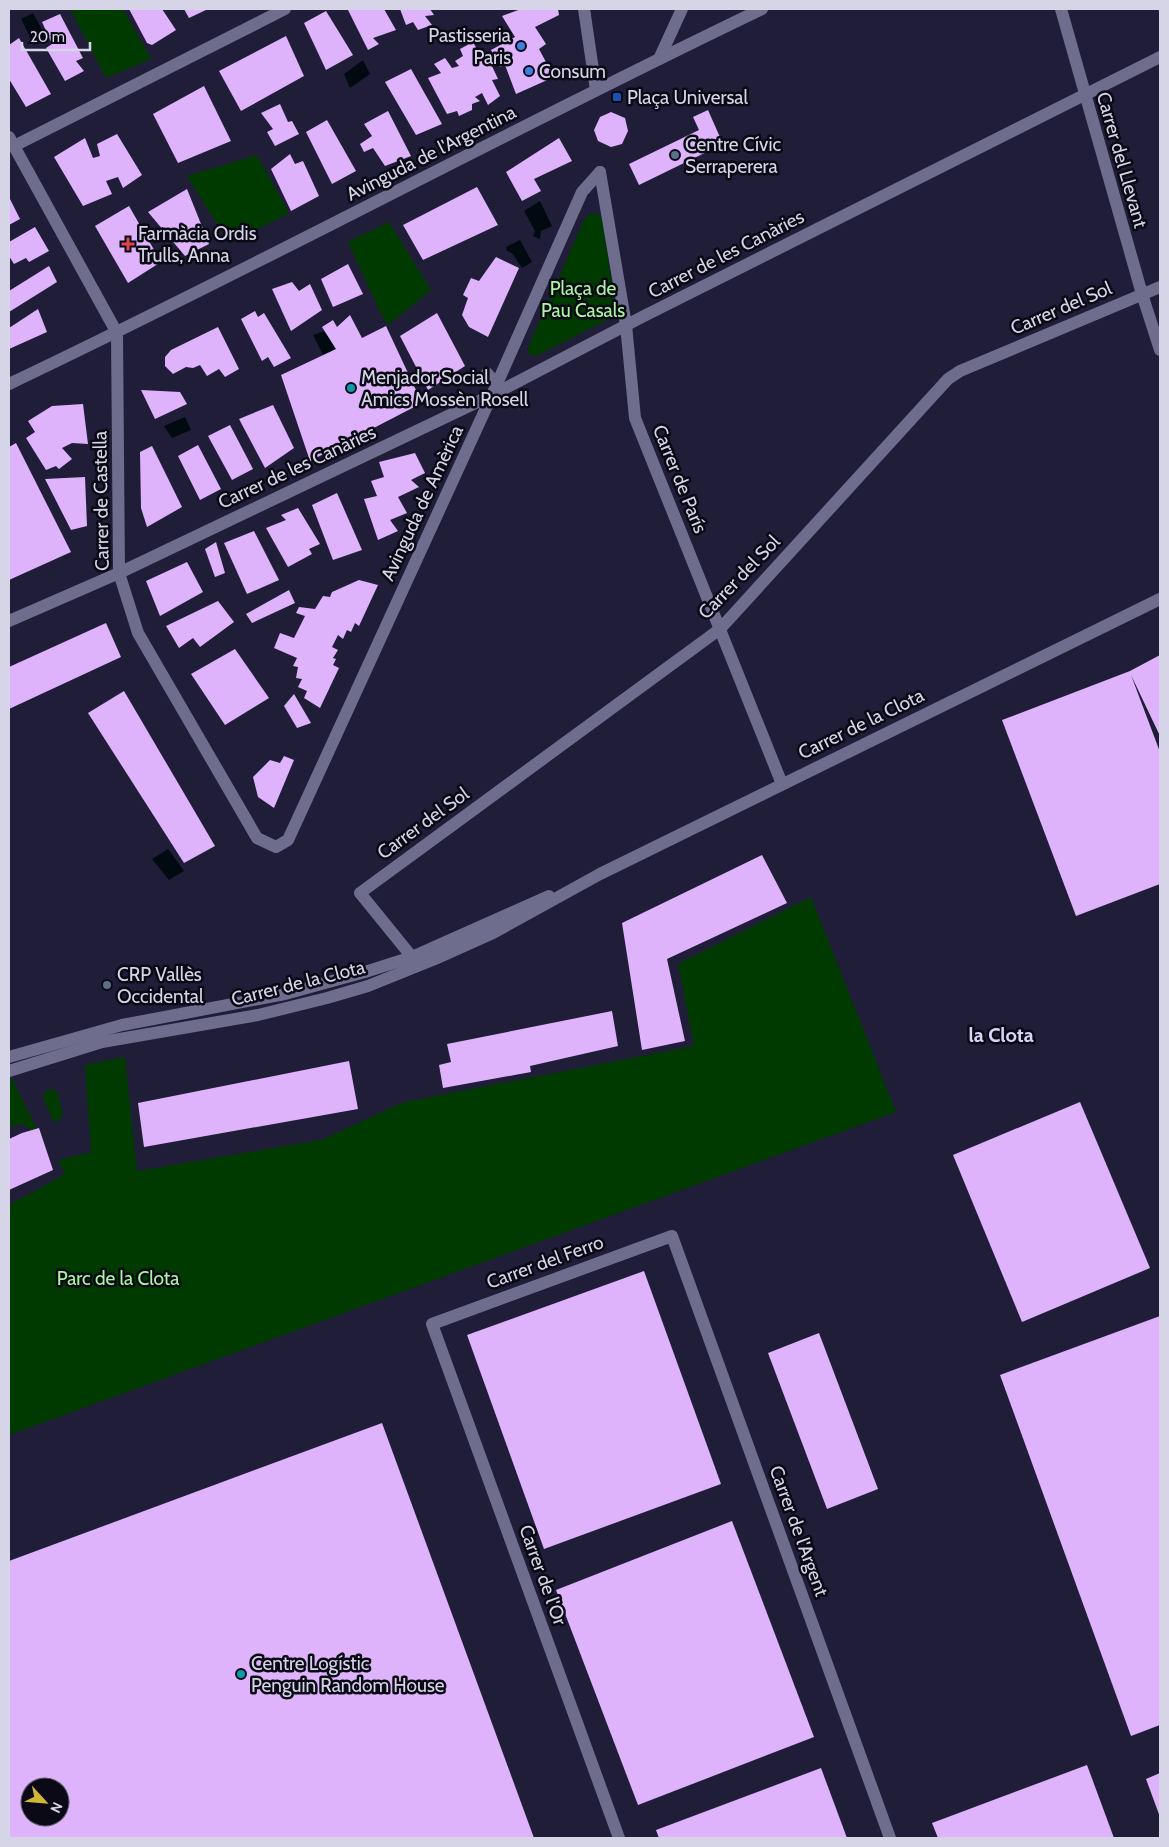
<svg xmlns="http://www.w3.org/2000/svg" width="1169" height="1847" font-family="Cabin,sans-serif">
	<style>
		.green { fill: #003a00 }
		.water { fill: #010a10 }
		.building { fill: #dfb3fc; fill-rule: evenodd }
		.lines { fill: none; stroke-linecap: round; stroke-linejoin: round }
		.street { stroke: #6f6d8e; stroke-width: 12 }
		.secondary { stroke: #6f6d8e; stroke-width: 12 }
		.shop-dot { fill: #3f7fe0; stroke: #0a0915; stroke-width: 2 }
		.transit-dot { fill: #1a4fb4; stroke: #0a0915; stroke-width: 2 }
		.service-dot { fill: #5c6f8a; stroke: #0a0915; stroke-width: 2 }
		.health-dot { fill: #e0444e; stroke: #0a0915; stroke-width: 2 }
		.culture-dot { fill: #0f9aa8; stroke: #0a0915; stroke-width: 2 }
		.labels { text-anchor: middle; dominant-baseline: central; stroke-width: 5; stroke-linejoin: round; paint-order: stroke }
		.poi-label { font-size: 19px; fill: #d5d5e7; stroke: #0a0915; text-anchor: start }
		.street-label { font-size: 19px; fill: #d5d5e7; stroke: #0a0915 }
		.park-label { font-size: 19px; fill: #a9f8a0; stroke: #0a0915 }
		.neighbourhood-label { font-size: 20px; font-weight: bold; fill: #d5d4f8; stroke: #0a0915 }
	</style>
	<rect width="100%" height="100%" fill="#201d38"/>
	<!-- green -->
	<g class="green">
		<path d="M 70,9 L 123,9 L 151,59 L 106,78 Z"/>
		<path d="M 257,155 L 289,213 L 229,244 L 187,176 Z"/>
		<path d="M 590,214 L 599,214 L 603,221 L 615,308 L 609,319 L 536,356 L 528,353 L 529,345 L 585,218 Z"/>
		<path d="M 389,222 L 431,290 L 388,325 L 382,316 L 348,242 Z"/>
		<path d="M 811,897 L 896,1112 L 9,1435 L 9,1205 L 65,1174 L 58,1160 L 91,1152 L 85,1065 L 125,1057 L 137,1171 L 321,1140 L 404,1102 L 694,1046 L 678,964 Z"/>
		<path d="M 10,1075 L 37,1129 L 30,1131 L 28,1127 L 21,1124 L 9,1127 L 9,1076 Z"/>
		<path d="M 51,1089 L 57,1091 L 63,1116 L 54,1123 L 43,1098 L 45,1092 Z"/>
	</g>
	<!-- water -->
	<g class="water">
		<path d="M 33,13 L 47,39 L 34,45 L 21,19 Z"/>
		<path d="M 363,60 L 370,74 L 350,88 L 344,74 Z"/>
		<path d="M 540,201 L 552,226 L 541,231 L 540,239 L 533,236 L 535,231 L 524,211 Z"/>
		<path d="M 520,240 L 532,262 L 522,268 L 512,253 L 507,251 L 506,247 Z"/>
		<path d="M 325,331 L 336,350 L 323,355 L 313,335 Z"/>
		<path d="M 185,417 L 191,430 L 172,438 L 164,426 Z"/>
		<path d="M 168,849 L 184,871 L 169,880 L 152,859 Z"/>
	</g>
	<!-- building -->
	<g class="building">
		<path d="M 129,9 L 162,9 L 176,30 L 152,45 L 147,43 Z"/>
		<path d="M 184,9 L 208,9 L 189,18 Z"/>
		<path d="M 351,9 L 384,9 L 396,30 L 373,38 L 379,44 L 368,50 L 348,10 Z"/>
		<path d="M 400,9 L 430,9 L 434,15 L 425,16 L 432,25 L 418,30 L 413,22 L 406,25 Z"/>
		<path d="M 521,9 L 558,9 L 559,15 L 535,27 L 546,44 L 539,49 L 554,77 L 516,94 L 505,65 L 500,67 L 491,50 L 515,37 L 502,16 Z"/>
		<path d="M 326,11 L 353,55 L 326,70 L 304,23 Z"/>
		<path d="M 60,14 L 83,58 L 76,61 L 84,71 L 65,81 L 46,48 L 52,44 L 42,22 Z"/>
		<path d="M 286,36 L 304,76 L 241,111 L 219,71 Z"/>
		<path d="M 19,38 L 51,94 L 26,107 L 9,79 L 9,45 Z"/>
		<path d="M 473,42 L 479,53 L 485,51 L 498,79 L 492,80 L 500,96 L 488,105 L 482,93 L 475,97 L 480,101 L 472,104 L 472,110 L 459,116 L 457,111 L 447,114 L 428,78 L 441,73 L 434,64 L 445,58 L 452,68 L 459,66 L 455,61 L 463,56 L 460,49 Z"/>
		<path d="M 411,69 L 442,124 L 416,135 L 385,82 Z"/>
		<path d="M 204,86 L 231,141 L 178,163 L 153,114 Z"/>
		<path d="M 280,104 L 288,122 L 292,121 L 299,134 L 275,146 L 267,132 L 273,129 L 261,113 Z"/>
		<path d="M 708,110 L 723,144 L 639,185 L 629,164 L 699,130 L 693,117 Z"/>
		<path d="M 388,111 L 411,156 L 385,166 L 373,148 L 364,152 L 360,144 L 372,136 L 364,124 Z"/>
		<path d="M 611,112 L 625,118 L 628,131 L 622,144 L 611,147 L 598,141 L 594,130 L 600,117 Z"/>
		<path d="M 327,120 L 356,171 L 332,184 L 306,132 Z"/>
		<path d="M 117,134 L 142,175 L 123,188 L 118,177 L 106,181 L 112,194 L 83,206 L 54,157 L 85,138 L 93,158 L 100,156 L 97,144 Z"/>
		<path d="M 559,138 L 572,161 L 534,179 L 541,191 L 522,201 L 506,172 Z"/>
		<path d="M 290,154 L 295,164 L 303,161 L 319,196 L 291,211 L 271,169 Z"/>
		<path d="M 477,187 L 498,225 L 423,260 L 403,225 Z"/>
		<path d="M 187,189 L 209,244 L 185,256 L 148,212 Z"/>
		<path d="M 9,197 L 20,219 L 9,225 Z"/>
		<path d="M 129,206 L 161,262 L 128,283 L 95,226 Z"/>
		<path d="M 35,227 L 49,251 L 29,262 L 26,258 L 14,264 L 9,256 L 9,242 Z"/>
		<path d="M 496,257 L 519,268 L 488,337 L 469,327 L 462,315 L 468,298 L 463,295 L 471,278 L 479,281 Z"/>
		<path d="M 348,264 L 363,294 L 333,307 L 321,279 Z"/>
		<path d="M 49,266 L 57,282 L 9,312 L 9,291 Z"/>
		<path d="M 292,282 L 299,291 L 310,284 L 322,310 L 291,331 L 272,289 Z"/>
		<path d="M 38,309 L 47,332 L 9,349 L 9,328 Z"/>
		<path d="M 255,311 L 258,317 L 264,313 L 291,358 L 274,367 L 268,357 L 262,361 L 241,319 Z"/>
		<path d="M 437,313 L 465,366 L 428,390 L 400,336 Z"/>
		<path d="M 350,315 L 362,338 L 386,326 L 422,403 L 310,461 L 281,375 L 336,349 L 322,327 L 333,320 L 337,327 Z"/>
		<path d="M 218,327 L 239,369 L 225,377 L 219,369 L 207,376 L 200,365 L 193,368 L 186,367 L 173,374 L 165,366 L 165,357 L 171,350 Z"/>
		<path d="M 141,390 L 180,392 L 187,404 L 155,419 Z"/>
		<path d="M 83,404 L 88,444 L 72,443 L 62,448 L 72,459 L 59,469 L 56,466 L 46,470 L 26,438 L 35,432 L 28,421 L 52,406 Z"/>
		<path d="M 273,405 L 294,448 L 265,468 L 239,419 Z"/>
		<path d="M 230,425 L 253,469 L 232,480 L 208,436 Z"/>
		<path d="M 16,443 L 71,552 L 9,580 L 9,447 Z"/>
		<path d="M 198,445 L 221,489 L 200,500 L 178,456 Z"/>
		<path d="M 152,446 L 182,507 L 147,527 L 141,508 L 140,452 Z"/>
		<path d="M 415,453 L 425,473 L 411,480 L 419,487 L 398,497 L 407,513 L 390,520 L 398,531 L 378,540 L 364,499 L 377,496 L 371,481 L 384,477 L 379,462 Z"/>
		<path d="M 85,477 L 87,526 L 71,530 L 45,479 Z"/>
		<path d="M 337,493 L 362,550 L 333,560 L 312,505 Z"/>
		<path d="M 298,508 L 320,544 L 309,549 L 312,554 L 288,567 L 266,528 L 286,520 L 281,515 Z"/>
		<path d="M 254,531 L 279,580 L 247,594 L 224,543 Z"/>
		<path d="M 216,542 L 225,573 L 215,577 L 205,549 Z"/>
		<path d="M 187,562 L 203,592 L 160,616 L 146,581 Z"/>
		<path d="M 359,580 L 378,585 L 359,626 L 355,623 L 351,632 L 347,630 L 343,639 L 338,635 L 332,647 L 338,650 L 333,658 L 336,659 L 333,665 L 339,668 L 320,708 L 304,698 L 307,691 L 298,687 L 302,679 L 296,678 L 298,667 L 293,666 L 297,658 L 274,648 L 280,633 L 294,638 L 305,616 L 296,613 L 299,607 L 315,609 L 323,596 L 330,597 L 332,592 Z"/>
		<path d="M 289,590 L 295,603 L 252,623 L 246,614 Z"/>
		<path d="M 218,601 L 234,622 L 200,647 L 193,638 L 179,648 L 166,626 Z"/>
		<path d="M 106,623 L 121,657 L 9,709 L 9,667 Z"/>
		<path d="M 235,649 L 269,698 L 225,725 L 191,674 Z"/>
		<path d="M 1160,655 L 1160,736 L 1131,675 L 1160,752 L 1160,884 L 1076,916 L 1002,720 L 1130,671 Z"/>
		<path d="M 124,691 L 215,846 L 184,863 L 88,713 Z"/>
		<path d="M 294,694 L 311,723 L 297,728 L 284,706 Z"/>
		<path d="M 284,756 L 294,760 L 274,808 L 258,797 L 253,777 L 270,760 L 280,763 Z"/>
		<path d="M 762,855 L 787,903 L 667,959 L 685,1041 L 642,1050 L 622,923 Z"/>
		<path d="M 612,1011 L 618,1046 L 530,1066 L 531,1072 L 443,1088 L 439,1065 L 451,1062 L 447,1044 Z"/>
		<path d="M 349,1061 L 358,1109 L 144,1147 L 138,1103 Z"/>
		<path d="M 1080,1102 L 1150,1268 L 1022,1322 L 953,1155 Z"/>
		<path d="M 39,1128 L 53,1170 L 9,1190 L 9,1139 L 22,1133 Z"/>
		<path d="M 644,1271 L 721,1484 L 544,1549 L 467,1335 Z"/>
		<path d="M 1160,1316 L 1160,1725 L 1131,1736 L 1000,1375 Z"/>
		<path d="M 819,1333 L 878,1489 L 827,1509 L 768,1353 Z"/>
		<path d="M 382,1423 L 534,1838 L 9,1838 L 9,1561 ZM 30,1787 L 60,1787 L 60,1817 L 30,1817 Z"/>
		<path d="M 732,1521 L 814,1737 L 638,1805 L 556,1590 Z"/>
		<path d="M 1087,1765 L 1114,1838 L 938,1838 L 932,1823 Z"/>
		<path d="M 821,1768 L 847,1838 L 659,1838 L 656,1830 Z"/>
		<path d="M 1160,1773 L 1160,1817 L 1146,1779 Z"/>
	</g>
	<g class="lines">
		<!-- street -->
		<g class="street">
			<path d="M 584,9 L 596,90"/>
			<path d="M 1061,9 L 1142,294 L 1160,350"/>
			<path d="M 659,59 L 682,9"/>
			<path d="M 9,137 L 117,333 L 119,573 L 138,633 L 257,838 L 276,847 L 288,840 L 492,395 L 582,192 L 600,172"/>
			<path d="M 14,146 L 285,9"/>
			<path d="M 600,172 L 626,325 L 635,418 L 782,784"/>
			<path d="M 487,373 L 497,385"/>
			<path d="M 9,384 C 262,264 509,130 762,9"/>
			<path d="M 9,621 L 119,573 L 492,395 L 642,317 L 1160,57"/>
			<path d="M 412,957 L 360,893 L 720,629 L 948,379 L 960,371 L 1160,287"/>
			<path d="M 619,1838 L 432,1324 L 672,1236 L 890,1838"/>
		</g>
		<!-- secondary -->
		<g class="secondary">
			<path d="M 9,1057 L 122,1025 L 285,994 L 365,972 L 412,957 L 549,896"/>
			<path d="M 9,1071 L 102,1042 L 258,1015 L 327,998 L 368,986 L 435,959 L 493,933 L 600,874 L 1160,599"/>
		</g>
	</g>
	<!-- markers -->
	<g class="shop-dot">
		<circle cx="521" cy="46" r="5"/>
		<circle cx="529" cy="71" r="5"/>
	</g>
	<rect class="transit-dot" x="612" y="92" width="10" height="10" rx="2.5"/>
	<g class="service-dot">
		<circle cx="675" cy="155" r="5"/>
		<circle cx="107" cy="985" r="5"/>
	</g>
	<path class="health-dot" d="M125.5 236.5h5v5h5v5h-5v5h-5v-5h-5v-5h5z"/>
	<g class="culture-dot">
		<circle cx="351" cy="388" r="5"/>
		<circle cx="241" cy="1674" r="5"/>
	</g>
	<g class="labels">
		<!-- poi labels -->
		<g class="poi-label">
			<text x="511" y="35" text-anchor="end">Pastisseria<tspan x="511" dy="22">Paris</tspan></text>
			<text x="539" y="71">Consum</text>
			<text x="627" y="97">Plaça Universal</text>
			<text x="685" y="144">Centre Cívic<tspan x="685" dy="22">Serraperera</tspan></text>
			<text x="138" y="233">Farmàcia Ordis<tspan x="138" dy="22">Trulls, Anna</tspan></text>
			<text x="361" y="377">Menjador Social<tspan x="361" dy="22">Amics Mossèn Rosell</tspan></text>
			<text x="117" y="974">CRP Vallès<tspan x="117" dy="22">Occidental</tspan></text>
			<text x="251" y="1663">Centre Logístic<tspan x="251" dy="22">Penguin Random House</tspan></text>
		</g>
		<!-- street labels -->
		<g class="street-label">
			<text transform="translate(431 153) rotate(-27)">Avinguda de l'Argentina</text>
			<text transform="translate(1122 160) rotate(74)">Carrer del Llevant</text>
			<text transform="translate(726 254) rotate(-27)">Carrer de les Canàries</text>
			<text transform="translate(1061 308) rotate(-23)">Carrer del Sol</text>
			<text transform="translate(297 467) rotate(-25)">Carrer de les Canàries</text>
			<text transform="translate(680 479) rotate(68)">Carrer de París</text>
			<text transform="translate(101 501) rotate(-91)">Carrer de Castella</text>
			<text transform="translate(422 503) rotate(-65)">Avinguda de Amèrica</text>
			<text transform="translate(739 577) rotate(-46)">Carrer del Sol</text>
			<text transform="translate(861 724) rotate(-26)">Carrer de la Clota</text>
			<text transform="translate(423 823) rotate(-36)">Carrer del Sol</text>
			<text transform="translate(298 983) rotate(-14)">Carrer de la Clota</text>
			<text transform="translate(545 1262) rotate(-20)">Carrer del Ferro</text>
			<text transform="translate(799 1531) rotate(70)">Carrer de l'Argent</text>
			<text transform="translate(543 1575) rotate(70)">Carrer de l'Or</text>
		</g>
		<!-- park labels -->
		<g class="park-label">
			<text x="583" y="288">Plaça de<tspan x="583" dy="22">Pau Casals</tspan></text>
			<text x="118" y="1278">Parc de la Clota</text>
		</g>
		<!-- neighbourhood labels -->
		<g class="neighbourhood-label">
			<text x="1001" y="1035">la Clota</text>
		</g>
	</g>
	<!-- border -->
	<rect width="1169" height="1847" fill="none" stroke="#d5d5e7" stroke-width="20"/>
	<!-- north arrow -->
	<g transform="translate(45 1802) rotate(116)"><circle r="24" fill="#0a0915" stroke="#5b5b69"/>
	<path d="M0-4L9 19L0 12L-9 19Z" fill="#d0b837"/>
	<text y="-8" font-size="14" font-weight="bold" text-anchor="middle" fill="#d5d5e7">N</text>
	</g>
	<!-- scale -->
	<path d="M22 42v8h68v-8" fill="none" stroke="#d5d5e7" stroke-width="2.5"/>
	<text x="30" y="42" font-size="15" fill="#d5d5e7" stroke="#0a0915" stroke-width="4" paint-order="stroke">20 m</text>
</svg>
